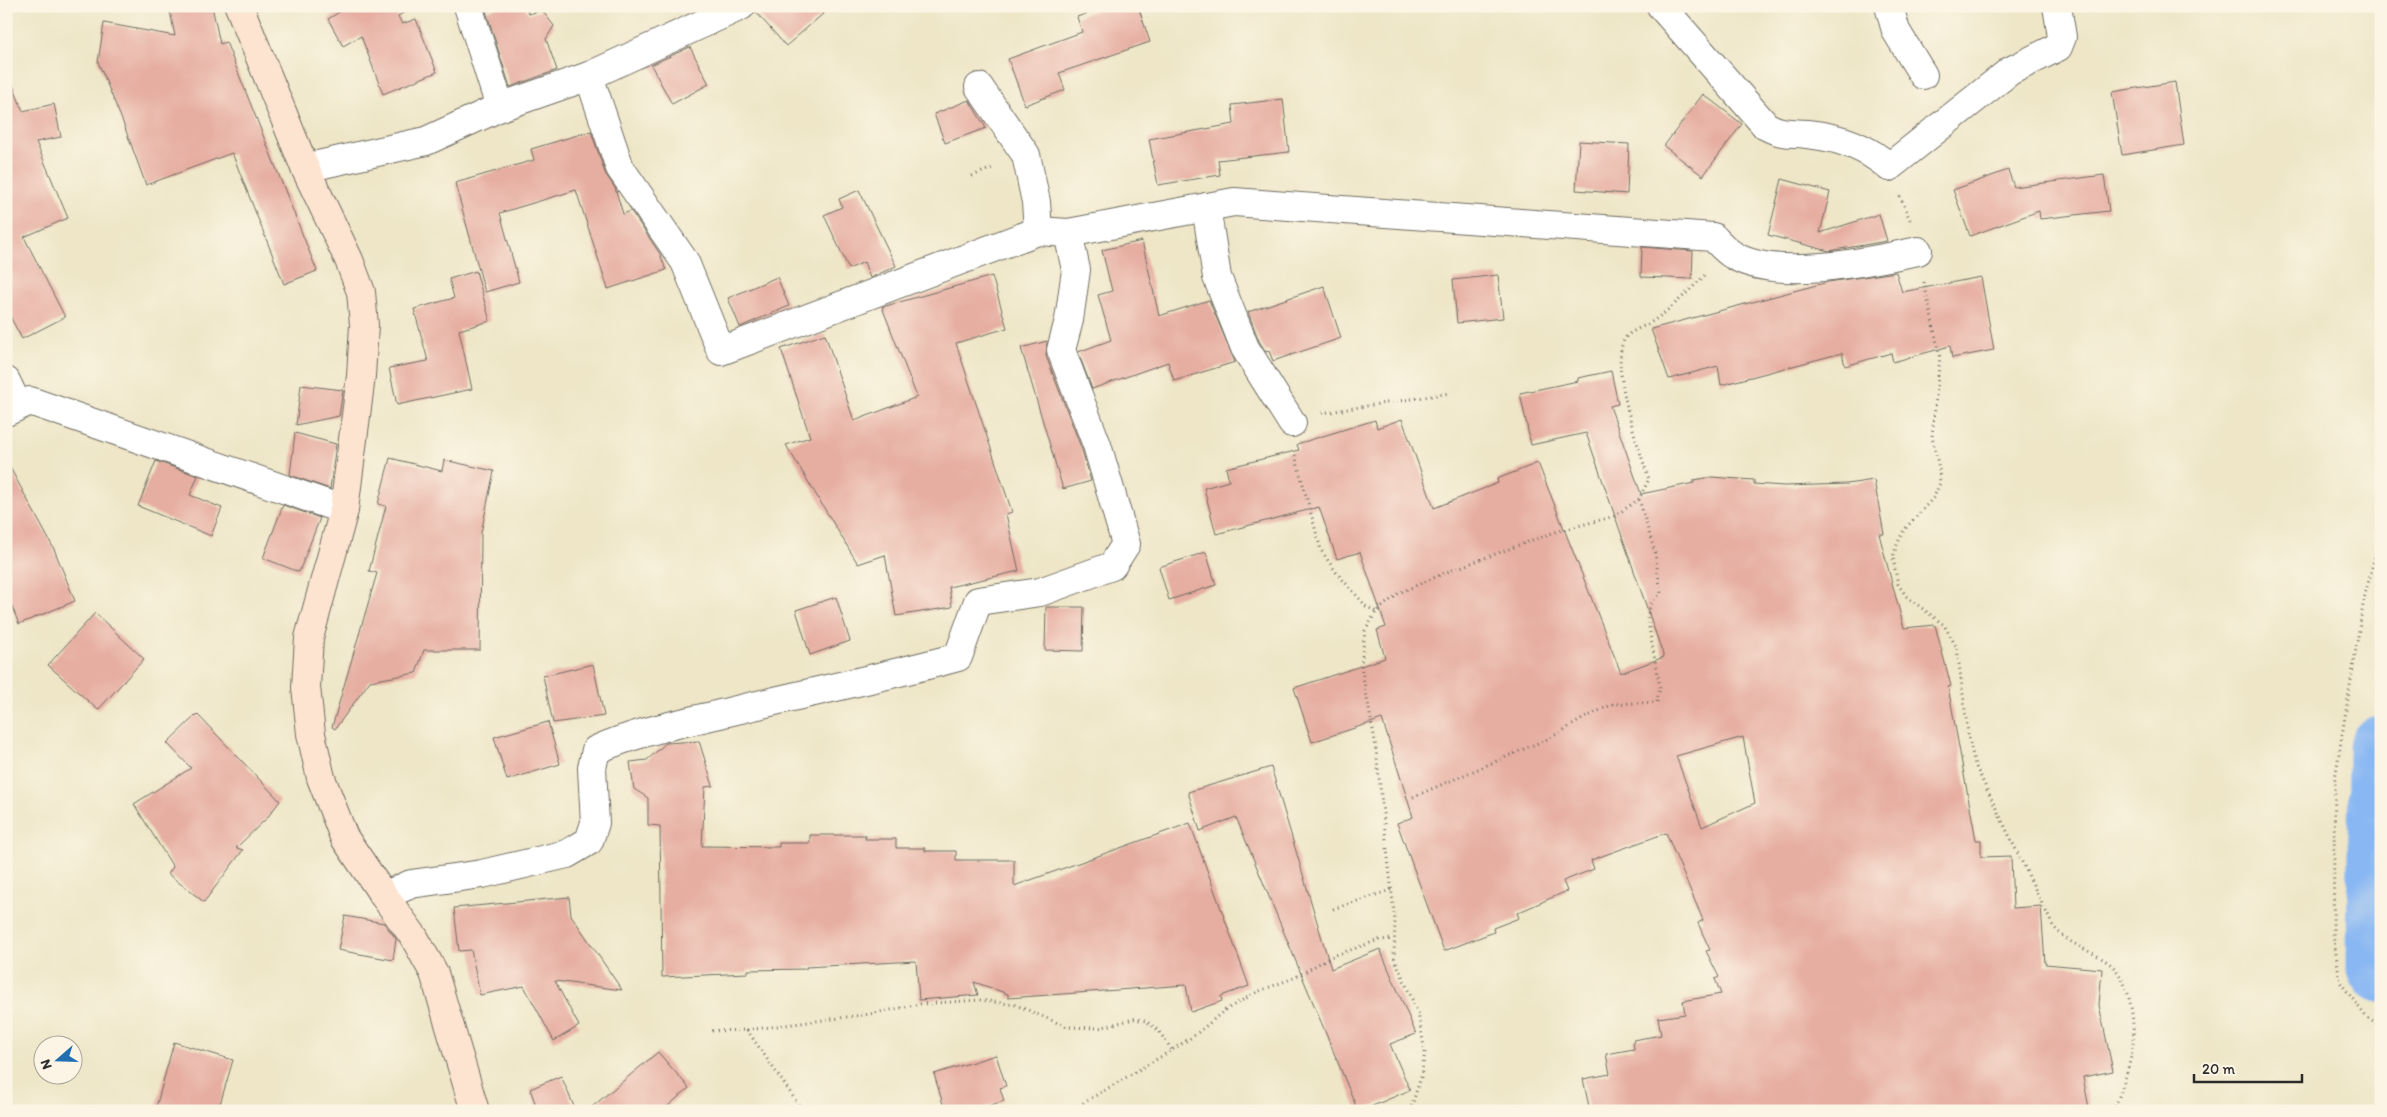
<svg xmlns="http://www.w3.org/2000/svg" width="2387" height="1117" font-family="Itim,sans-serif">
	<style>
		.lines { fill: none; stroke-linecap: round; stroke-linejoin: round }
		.river { stroke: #88b7f3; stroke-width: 65 }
		.building { fill: #e6ada1; fill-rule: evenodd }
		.street-casing { stroke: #6f6c62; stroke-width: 30 }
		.secondary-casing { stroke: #6f6c62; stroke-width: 30 }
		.path { stroke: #6f6c62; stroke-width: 3; stroke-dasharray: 1 4; stroke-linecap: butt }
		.street { stroke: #fff; stroke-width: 28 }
		.secondary { stroke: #fde4d0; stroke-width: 28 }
	</style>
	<rect width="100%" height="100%" fill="#fcf5e5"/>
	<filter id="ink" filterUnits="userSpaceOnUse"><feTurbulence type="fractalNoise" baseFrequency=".02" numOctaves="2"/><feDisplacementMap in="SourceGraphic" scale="10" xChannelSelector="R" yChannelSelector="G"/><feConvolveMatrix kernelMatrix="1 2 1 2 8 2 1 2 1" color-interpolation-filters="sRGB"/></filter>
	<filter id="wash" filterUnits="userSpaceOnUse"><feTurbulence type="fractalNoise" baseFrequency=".0096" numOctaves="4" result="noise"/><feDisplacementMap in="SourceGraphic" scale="20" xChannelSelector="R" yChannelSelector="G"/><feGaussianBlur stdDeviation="1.12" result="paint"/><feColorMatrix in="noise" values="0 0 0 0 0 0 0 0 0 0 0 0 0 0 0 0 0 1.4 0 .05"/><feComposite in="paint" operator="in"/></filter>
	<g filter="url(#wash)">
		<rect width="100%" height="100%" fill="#eee6c7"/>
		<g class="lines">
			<!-- river -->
			<path class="river" d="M 2381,748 L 2379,968 L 2381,969"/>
		</g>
		<g id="blocks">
			<!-- building -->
			<g class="building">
				<path d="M 169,6 L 212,6 L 220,44 L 226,42 L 317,271 L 284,284 L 232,153 L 146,185 L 122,120 L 98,62 L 104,23 L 175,36 Z"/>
				<path d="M 349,6 L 416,6 L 398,16 L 402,24 L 416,19 L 437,72 L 383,94 L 361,36 L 343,46 L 328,19 Z"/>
				<path d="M 501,6 L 524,6 L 529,14 L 542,10 L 554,26 L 546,39 L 557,70 L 510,87 L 486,11 Z"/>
				<path d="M 756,6 L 832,6 L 786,46 L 755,11 Z"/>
				<path d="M 1108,6 L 1138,6 L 1150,42 L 1059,73 L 1065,90 L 1025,105 L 1008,59 L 1082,32 L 1077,17 Z"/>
				<path d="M 690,47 L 709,84 L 672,104 L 651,65 Z"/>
				<path d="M 7,71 L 23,111 L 54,104 L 61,137 L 36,142 L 68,218 L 24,237 L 65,317 L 22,339 L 6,309 Z"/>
				<path d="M 2175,82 L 2184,145 L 2122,155 L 2112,92 Z"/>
				<path d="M 1703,94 L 1742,124 L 1703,176 L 1664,146 Z"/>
				<path d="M 1283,99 L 1289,152 L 1218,160 L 1220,175 L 1158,185 L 1149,139 L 1234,124 L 1232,105 Z"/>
				<path d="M 969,100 L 986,128 L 945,143 L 934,114 Z"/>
				<path d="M 591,131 L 605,173 L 615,188 L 623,214 L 631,211 L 660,254 L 666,270 L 608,289 L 576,190 L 500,213 L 519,282 L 485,292 L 455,183 L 534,160 L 531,149 Z"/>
				<path d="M 1579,141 L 1629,144 L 1627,194 L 1576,190 Z"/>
				<path d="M 2008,170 L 2014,187 L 2104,175 L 2109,211 L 2040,219 L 2039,211 L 1970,236 L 1953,190 Z"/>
				<path d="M 1782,179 L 1830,192 L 1820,233 L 1879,214 L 1887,241 L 1829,251 L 1768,235 Z"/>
				<path d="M 859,190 L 896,266 L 870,278 L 864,262 L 849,269 L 824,215 L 842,207 L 839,199 Z"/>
				<path d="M 1142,241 L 1159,316 L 1209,300 L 1235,362 L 1174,381 L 1168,362 L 1092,389 L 1078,352 L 1111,340 L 1098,295 L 1112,291 L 1102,250 Z"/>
				<path d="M 1642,247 L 1693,251 L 1692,279 L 1641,277 Z"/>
				<path d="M 476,271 L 490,321 L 459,330 L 472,389 L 397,405 L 389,368 L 428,361 L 414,309 L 454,298 L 449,279 Z"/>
				<path d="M 1896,272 L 1902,292 L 1981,277 L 1994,350 L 1952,358 L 1950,346 L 1893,362 L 1891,353 L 1845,366 L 1842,353 L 1721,385 L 1718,366 L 1669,379 L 1651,329 L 1828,282 Z"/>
				<path d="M 1498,275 L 1503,318 L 1457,323 L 1453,280 Z"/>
				<path d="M 992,276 L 1007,328 L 956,343 L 1012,512 L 1006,514 L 1019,571 L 949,587 L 952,607 L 896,616 L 885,555 L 858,564 L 786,445 L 810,437 L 781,349 L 825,334 L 854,421 L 917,397 L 882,307 Z"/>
				<path d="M 777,277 L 789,306 L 740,327 L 728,298 Z"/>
				<path d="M 1324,286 L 1341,338 L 1273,361 L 1269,351 L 1266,352 L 1259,341 L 1248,312 Z"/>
				<path d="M 1047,341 L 1046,356 L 1082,450 L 1091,481 L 1063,489 L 1021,348 Z"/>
				<path d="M 1611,371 L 1618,404 L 1610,406 L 1641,494 L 1694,483 L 1694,480 L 1711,477 L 1754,480 L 1754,484 L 1784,486 L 1847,484 L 1874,480 L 1884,534 L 1879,534 L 1904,628 L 1935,625 L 1951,686 L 1948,687 L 1976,840 L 1981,840 L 1981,857 L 2011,856 L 2013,908 L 2041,906 L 2045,964 L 2102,969 L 2099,1005 L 2113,1071 L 2083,1077 L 2089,1108 L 2074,1111 L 1590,1111 L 1583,1079 L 1610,1074 L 1606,1054 L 1634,1049 L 1633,1040 L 1661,1035 L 1658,1018 L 1685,1014 L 1683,1001 L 1721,994 L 1715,979 L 1719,977 L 1706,951 L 1710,950 L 1698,923 L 1703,920 L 1666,833 L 1591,860 L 1594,869 L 1563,881 L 1567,891 L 1517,913 L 1519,918 L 1493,928 L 1494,932 L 1444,951 L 1397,823 L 1413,817 L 1382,719 L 1312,742 L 1294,688 L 1385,658 L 1377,630 L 1386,627 L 1360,552 L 1337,559 L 1319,507 L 1216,534 L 1204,488 L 1229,481 L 1226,468 L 1299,450 L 1297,444 L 1375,420 L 1377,428 L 1402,419 L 1434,508 L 1498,483 L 1497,479 L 1538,463 L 1621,673 L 1664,657 L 1586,433 L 1531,445 L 1520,393 L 1578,381 L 1578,378 ZM 1743,737 L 1755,803 L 1702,827 L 1676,756 Z"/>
				<path d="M 301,385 L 343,390 L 339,416 L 296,425 Z"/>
				<path d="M 295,433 L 336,444 L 330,489 L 290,475 Z"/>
				<path d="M 390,458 L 442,471 L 444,460 L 494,471 L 481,533 L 480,650 L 424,650 L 416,673 L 370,681 L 335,729 L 332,727 L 377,573 L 369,571 L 386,506 L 378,504 Z"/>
				<path d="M 6,460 L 54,549 L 75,601 L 19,624 L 6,592 Z"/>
				<path d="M 156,461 L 198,476 L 190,495 L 222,508 L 211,536 L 138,506 Z"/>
				<path d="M 283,505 L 320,518 L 299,572 L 263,558 Z"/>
				<path d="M 1206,552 L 1216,585 L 1169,600 L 1159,567 Z"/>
				<path d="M 836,597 L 850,641 L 810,655 L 796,610 Z"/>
				<path d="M 1046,607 L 1084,607 L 1083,651 L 1045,650 Z"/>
				<path d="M 95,613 L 144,659 L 98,710 L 48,665 Z"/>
				<path d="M 593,664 L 604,716 L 553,723 L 543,676 Z"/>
				<path d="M 197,714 L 280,801 L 267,818 L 236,848 L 243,850 L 204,902 L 168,874 L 173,867 L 134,804 L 191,768 L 167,743 Z"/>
				<path d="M 548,722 L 560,764 L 507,780 L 494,737 Z"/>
				<path d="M 699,741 L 713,786 L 705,787 L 702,846 L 779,847 L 779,843 L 810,843 L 810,835 L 866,835 L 865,839 L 896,839 L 896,848 L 925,848 L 925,851 L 956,851 L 956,860 L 1014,860 L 1014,886 L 1190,823 L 1249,986 L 1221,996 L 1222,1001 L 1191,1012 L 1186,985 L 1008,998 L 1008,994 L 974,982 L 978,995 L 919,1000 L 916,961 L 806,967 L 806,969 L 748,970 L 748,973 L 662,977 L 660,826 L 648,825 L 648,798 L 634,789 L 630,762 L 647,760 L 666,743 Z"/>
				<path d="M 1271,767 L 1331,969 L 1380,949 L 1416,1034 L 1390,1044 L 1410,1090 L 1361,1111 L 1358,1111 L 1236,817 L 1200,831 L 1188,792 Z"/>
				<path d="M 569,897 L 571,915 L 622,990 L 555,981 L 579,1026 L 554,1041 L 524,986 L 480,995 L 471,950 L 459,951 L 454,908 Z"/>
				<path d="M 345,916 L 384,923 L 396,939 L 393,960 L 338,950 Z"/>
				<path d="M 174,1042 L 233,1060 L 218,1111 L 155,1111 Z"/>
				<path d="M 658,1052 L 689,1088 L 662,1111 L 587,1111 Z"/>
				<path d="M 996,1055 L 1006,1086 L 1000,1088 L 1004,1101 L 973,1111 L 945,1111 L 934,1074 Z"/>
				<path d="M 561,1076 L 576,1111 L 538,1111 L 530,1089 Z"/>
			</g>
		</g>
	</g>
	<g filter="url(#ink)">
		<use href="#blocks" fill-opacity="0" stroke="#6f6c62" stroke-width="1"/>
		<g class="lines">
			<defs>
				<g id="street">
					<path d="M 468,6 L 500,107"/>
					<path d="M 1661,6 L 1766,126 C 1783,135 1789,132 1807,134 C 1838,137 1866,146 1889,167 L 2010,71 L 2058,47 L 2062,37 L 2057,6"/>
					<path d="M 1889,6 L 1896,31 L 1923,75"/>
					<path d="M 589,76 L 620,168 L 685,262 L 721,351 L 1038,231 L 1068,233 L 1234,202 L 1713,237 C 1719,243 1726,251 1733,255 C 1776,282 1871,261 1918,251"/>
					<path d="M 979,87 L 1026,155 L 1036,202 L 1038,231"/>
					<path d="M 305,168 L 426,141 L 500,107 L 589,76 L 741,6"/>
					<path d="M 1206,207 L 1217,277 L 1245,348 L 1292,423"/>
					<path d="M 6,381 L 18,406"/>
					<path d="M 6,412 L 30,401 L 344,510"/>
					<path d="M 384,896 L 411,884 L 482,874 L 567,854 L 589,841 L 595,823 L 592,768 L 596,750 C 636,732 682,723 724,713 C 802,694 881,678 958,657 L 978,601 L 1040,592 L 1112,566 L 1126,544 L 1097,445 L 1061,350 L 1069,320 L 1076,270 L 1068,233"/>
				</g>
				<path id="secondary" d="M 239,6 L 305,168 L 349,260 L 361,292 L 364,325 L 361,376 L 344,510 L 309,638 L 306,687 L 311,734 L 321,778 L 344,837 L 384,896 L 414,937 L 434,973 L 475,1111"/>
			</defs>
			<!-- street casing -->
			<use href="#street" class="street-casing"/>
			<!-- secondary casing -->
			<use href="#secondary" class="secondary-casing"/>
			<!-- path -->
			<g class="path">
				<path d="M 972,176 L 995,167"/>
				<path d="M 1900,196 L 1910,220"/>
				<path d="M 1924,282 L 1940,357 L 1932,437 L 1939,468 L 1940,483 L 1934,497 L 1904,530 L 1897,544 L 1893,557 L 1895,569 L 1898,584 L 1906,596 L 1944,625 L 1957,648 L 1968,733 L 1975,765 L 2053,926 C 2071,947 2090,949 2110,964 C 2130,980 2135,1020 2133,1044 C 2131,1065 2121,1090 2114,1111"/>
				<path d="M 1322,413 L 1450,393"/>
				<path d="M 1295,455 L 1321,550 L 1336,572 L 1366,606 L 1376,612"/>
				<path d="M 2381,533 L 2364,599 L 2335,779 L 2333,933 L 2340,982 L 2367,1018 L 2381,1027"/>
				<path d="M 1413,797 L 1552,737 L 1584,718 L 1613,704 L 1657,702 L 1660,687 L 1647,617 L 1651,604 L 1661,593 L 1655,553 L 1639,499"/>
				<path d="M 1333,909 L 1391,890"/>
				<path d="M 747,1030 L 870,1014 L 920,1004 L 980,1000 L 1016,1005 L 1067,1027 L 1099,1028 L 1134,1019 L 1146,1021 L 1158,1030 L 1172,1050"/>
				<path d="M 712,1031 L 747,1030 L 803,1111"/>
				<path d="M 1070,1111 L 1172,1050 L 1195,1035 L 1225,1010 L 1257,992 L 1296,977 L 1330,957 L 1379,940 L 1393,939"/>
				<path d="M 1410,1111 L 1421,1077 L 1425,1052 L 1418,1013 L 1394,957 L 1395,921 L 1375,741 L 1361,666 L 1365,631 L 1376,612 L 1399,593 L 1447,572 L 1552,533 L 1615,516 L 1639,499 L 1649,479 C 1640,452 1606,358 1627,336 C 1633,330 1643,327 1650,323 C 1670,310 1688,292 1705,275"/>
			</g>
			<!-- street -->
			<use href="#street" class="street"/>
			<!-- secondary -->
			<use href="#secondary" class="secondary"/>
		</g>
	</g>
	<!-- margin -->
	<rect width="2387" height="1117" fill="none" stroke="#fcf5e5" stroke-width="25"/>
	<!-- north arrow -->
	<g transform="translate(58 1060) rotate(250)"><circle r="24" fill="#fcf5e5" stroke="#a8a49b"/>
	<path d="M0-4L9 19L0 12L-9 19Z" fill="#1f6fb2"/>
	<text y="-8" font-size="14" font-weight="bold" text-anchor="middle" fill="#2b2b2b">N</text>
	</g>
	<!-- scale -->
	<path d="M2194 1074v8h108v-8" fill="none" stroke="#2b2b2b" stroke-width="2.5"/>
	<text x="2202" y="1074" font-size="15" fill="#2b2b2b" stroke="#fcf5e5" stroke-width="4" paint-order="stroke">20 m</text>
</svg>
